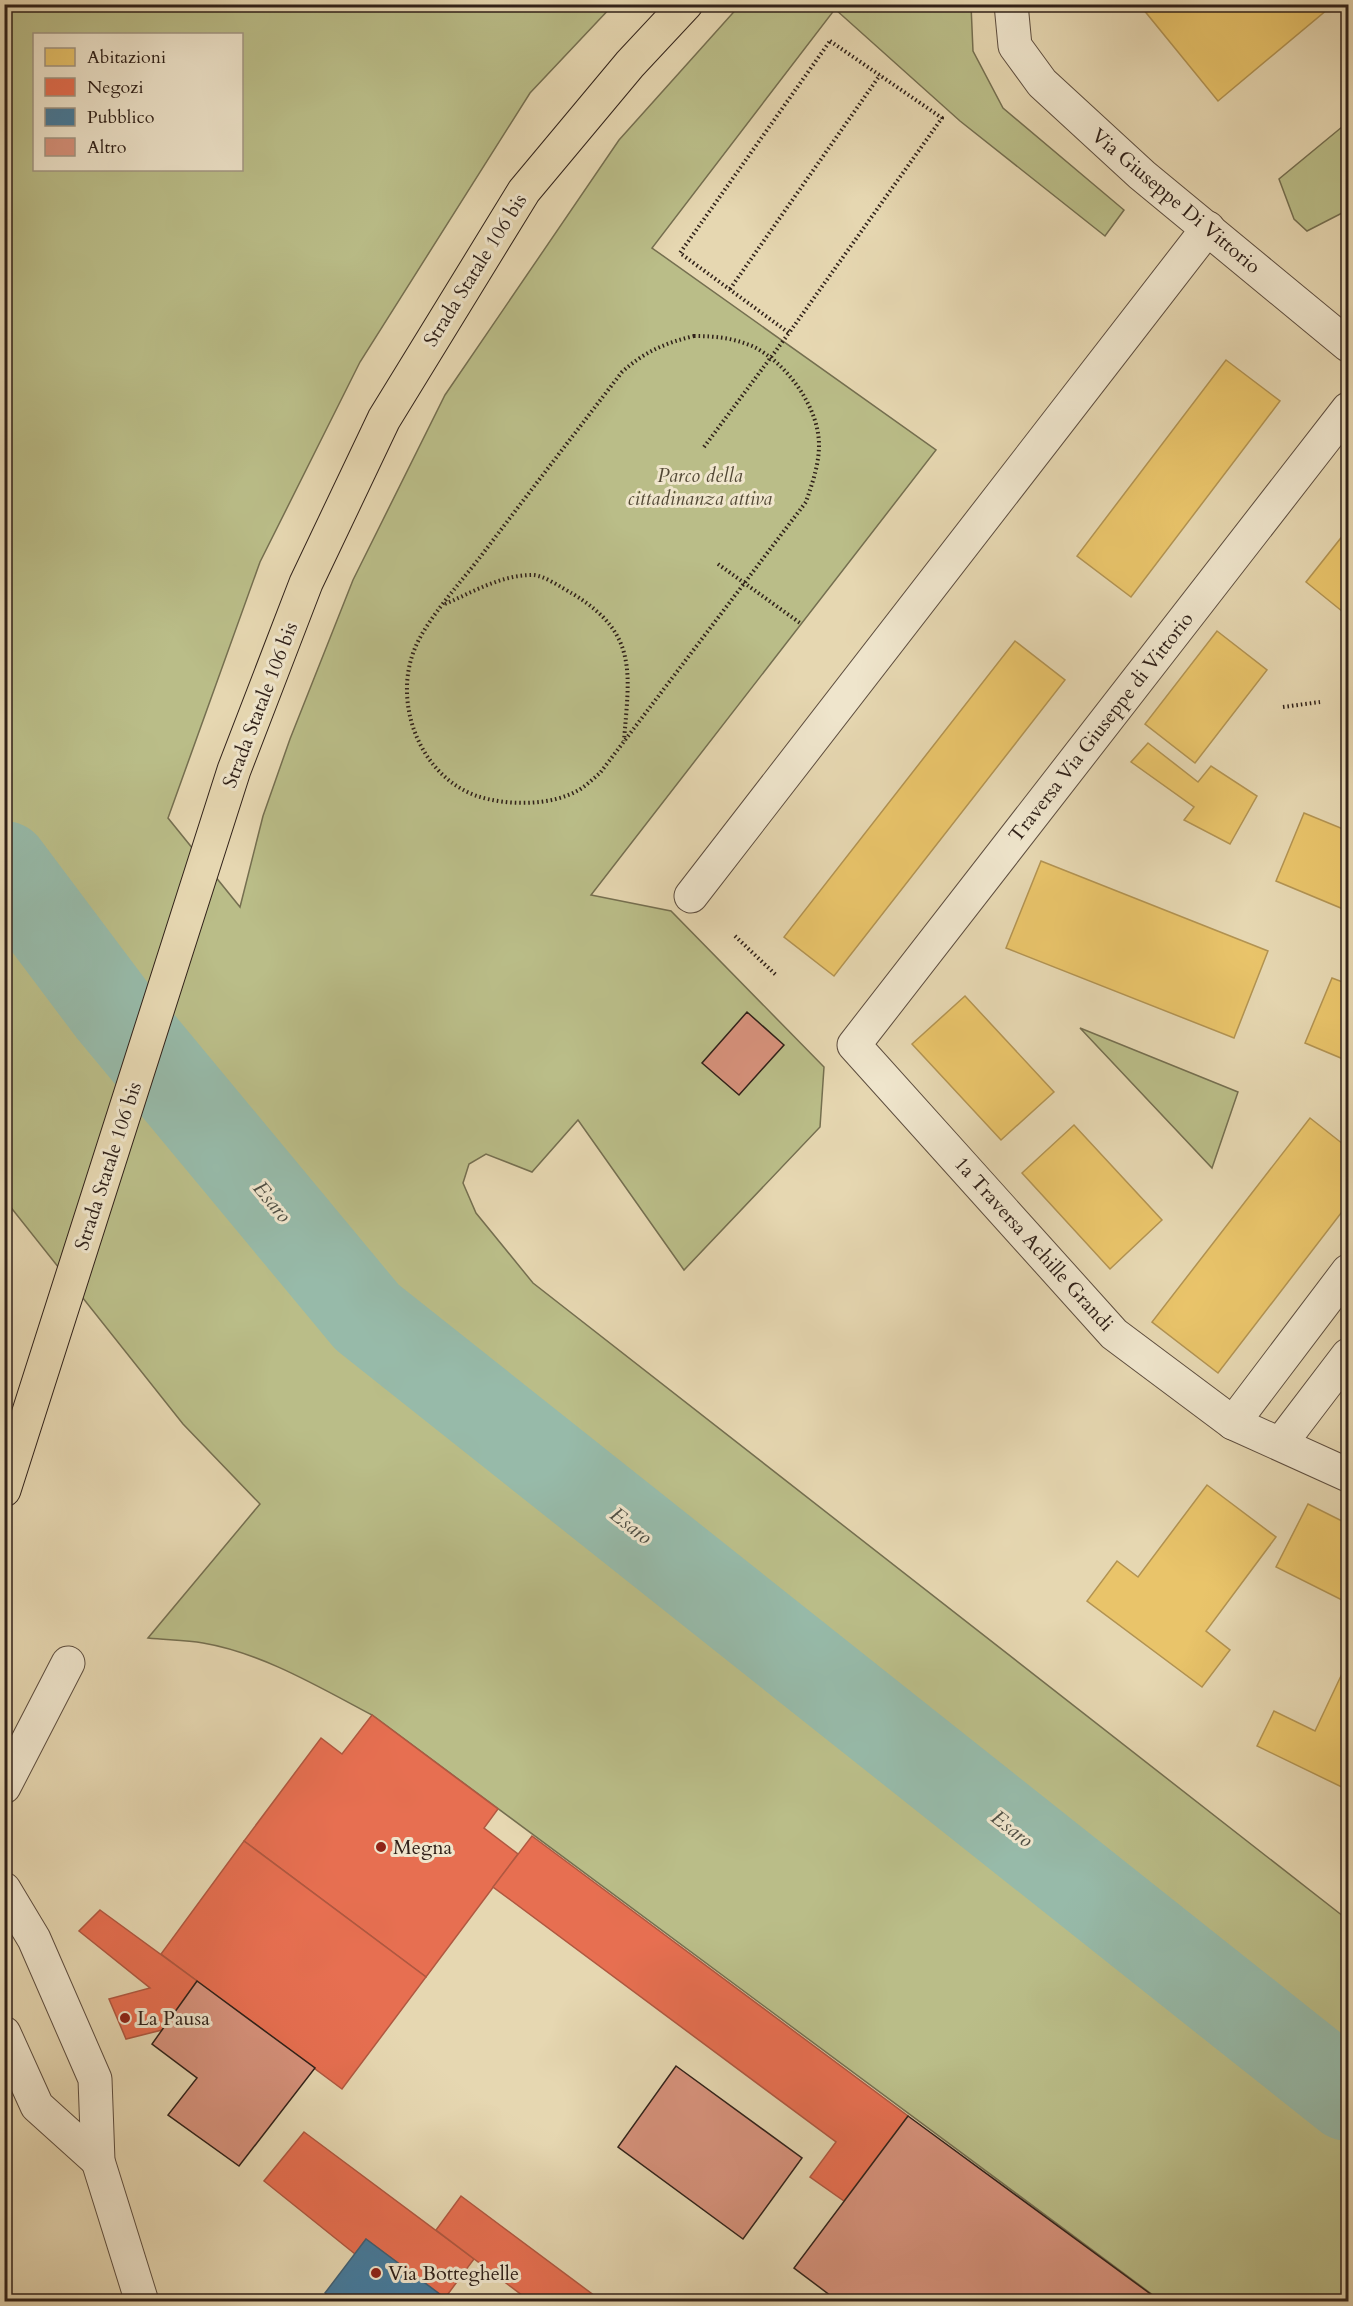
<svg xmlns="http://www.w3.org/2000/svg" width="1353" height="2306" font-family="Cardo,serif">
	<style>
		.green { fill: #babd88; stroke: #756f50; stroke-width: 1.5; fill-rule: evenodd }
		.homes { fill: #e9c46a; stroke: #b29352; stroke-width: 1.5 }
		.shops { fill: #e76f51; stroke: #b05840; stroke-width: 1.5 }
		.public { fill: #457b9d; stroke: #3f6075; stroke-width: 1.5 }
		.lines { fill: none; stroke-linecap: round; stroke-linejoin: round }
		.river { stroke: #97baa9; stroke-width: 90 }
		.building { fill: #d7927c; stroke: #302119; stroke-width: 1.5 }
		.minor-casing { stroke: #5e4e3f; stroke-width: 35 }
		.major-casing { stroke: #302119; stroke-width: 35 }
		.path { stroke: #302119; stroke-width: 4; stroke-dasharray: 1.5 3; stroke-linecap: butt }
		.minor { stroke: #efe5cc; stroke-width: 33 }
		.major { stroke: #e6d7b1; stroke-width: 33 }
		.poi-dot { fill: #8f2418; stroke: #efe5cc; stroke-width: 2 }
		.labels { text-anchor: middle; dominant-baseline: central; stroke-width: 6; stroke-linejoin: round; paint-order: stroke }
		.street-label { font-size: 20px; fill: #302119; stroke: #efe5cc }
		.park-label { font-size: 20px; font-style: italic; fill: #524835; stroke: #efe5cc }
		.poi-label { font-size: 20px; fill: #302119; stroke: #efe5cc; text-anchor: start }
		.water-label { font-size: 21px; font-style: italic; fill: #4f4f44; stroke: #efe5cc }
	</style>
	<rect width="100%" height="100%" fill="#e6d7b1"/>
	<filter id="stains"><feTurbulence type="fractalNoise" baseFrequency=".00333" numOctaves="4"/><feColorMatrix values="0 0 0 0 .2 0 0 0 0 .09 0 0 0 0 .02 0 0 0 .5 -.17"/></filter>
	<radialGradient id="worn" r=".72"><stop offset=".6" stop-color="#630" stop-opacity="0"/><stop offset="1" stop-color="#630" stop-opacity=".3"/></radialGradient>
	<!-- green -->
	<g class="green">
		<path d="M 5,5 L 613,5 L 530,93 L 360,362 L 260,562 L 168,818 L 240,907 L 263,816 L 290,739 L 353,580 L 445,395 L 619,140 L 740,5 L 971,5 L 973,51 L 1003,108 L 1124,210 L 1105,236 L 960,121 L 835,9 L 652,248 L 936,450 L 591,895 L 671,911 L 824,1067 L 820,1127 L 684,1270 L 578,1120 L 532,1172 L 486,1154 L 469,1164 L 463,1183 L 476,1213 L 533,1283 L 1348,1920 L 1348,2301 L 1161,2301 L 372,1715 C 319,1687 262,1653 203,1643 C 185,1640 166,1640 148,1638 L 260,1504 L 183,1424 L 5,1200 ZM 34,34 L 242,34 L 242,170 L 34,170 Z"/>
		<path d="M 1348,122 L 1348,210 L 1307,231 L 1294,219 L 1279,179 Z"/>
		<path d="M 1080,1028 L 1238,1092 L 1212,1168 Z"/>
	</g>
	<!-- homes -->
	<g class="homes">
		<path d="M 1149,4 L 1334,4 L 1218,101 L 1143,9 Z"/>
		<path d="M 1226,360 L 1280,401 L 1131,597 L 1077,556 Z"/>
		<path d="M 1348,529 L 1348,616 L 1306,582 Z"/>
		<path d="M 1217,631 L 1267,670 L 1195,763 L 1145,724 Z"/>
		<path d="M 1015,641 L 1065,680 L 834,976 L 784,937 Z"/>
		<path d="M 1148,743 L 1198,782 L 1211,766 L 1257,796 L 1230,844 L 1184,820 L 1194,807 L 1131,762 Z"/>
		<path d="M 1304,813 L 1348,831 L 1348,911 L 1276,881 Z"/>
		<path d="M 1041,861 L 1268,951 L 1234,1038 L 1006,948 Z"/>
		<path d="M 1332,978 L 1348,984 L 1348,1061 L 1305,1043 Z"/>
		<path d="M 965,996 L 1054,1092 L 1001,1140 L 912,1044 Z"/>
		<path d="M 1310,1118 L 1348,1148 L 1348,1204 L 1218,1373 L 1152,1322 Z"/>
		<path d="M 1074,1125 L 1162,1220 L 1110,1269 L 1022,1173 Z"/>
		<path d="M 1207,1485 L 1276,1537 L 1206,1631 L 1230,1650 L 1202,1687 L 1087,1601 L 1117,1561 L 1138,1577 Z"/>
		<path d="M 1308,1504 L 1348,1524 L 1348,1603 L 1276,1567 Z"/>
		<path d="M 1348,1661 L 1348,1790 L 1257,1746 L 1274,1711 L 1315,1731 Z"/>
	</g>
	<!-- shops -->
	<g class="shops">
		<path d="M 372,1715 L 498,1809 L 484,1828 L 518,1854 L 426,1977 L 244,1841 L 321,1738 L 342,1754 Z"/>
		<path d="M 532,1836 L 908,2116 L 844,2201 L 810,2177 L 836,2142 L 493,1887 Z"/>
		<path d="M 244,1841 L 426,1977 L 342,2089 L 161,1954 Z"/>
		<path d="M 100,1910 L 197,1981 L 162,2030 L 126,2039 L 109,1999 L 150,1988 L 79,1931 Z"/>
		<path d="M 304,2132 L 474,2259 L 445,2298 L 366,2239 L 355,2254 L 264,2181 Z"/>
		<path d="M 461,2196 L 603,2302 L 531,2302 L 436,2230 Z"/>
	</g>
	<!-- public -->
	<path class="public" d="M 366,2239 L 445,2298 L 450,2302 L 336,2302 L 325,2293 Z"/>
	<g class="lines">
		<!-- river -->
		<path class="river" d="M 4,866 L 112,1010 L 367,1317 L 1348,2096"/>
	</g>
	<!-- building -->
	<g class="building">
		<path d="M 747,1012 L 784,1045 L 739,1095 L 702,1063 Z"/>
		<path d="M 197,1981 L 315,2068 L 239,2166 L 168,2115 L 197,2078 L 152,2044 Z"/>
		<path d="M 676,2066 L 802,2158 L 743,2239 L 618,2147 Z"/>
		<path d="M 908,2116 L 1156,2298 L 1154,2302 L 839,2302 L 794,2268 Z"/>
	</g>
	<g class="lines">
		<defs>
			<g id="minor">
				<path d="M 1011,4 L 1015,46 L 1042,83 L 1142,175 L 1348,345"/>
				<path d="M 1348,409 L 854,1045 L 1114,1334 L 1233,1423 L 1348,1475"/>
				<path d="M 691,896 L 1208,228"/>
				<path d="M 1233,1423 L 1348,1271"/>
				<path d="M 1281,1443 L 1348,1355"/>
				<path d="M 4,1787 L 68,1663"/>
				<path d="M 4,1889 L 34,1939 L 95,2079 L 98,2161 L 142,2302"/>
				<path d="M 4,2033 L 37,2106 L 98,2161"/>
			</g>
			<path id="major" d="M 4,1490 L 234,770 L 306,583 L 384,419 L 524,191 L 630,64 L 686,4"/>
		</defs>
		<!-- minor casing -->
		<use href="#minor" class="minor-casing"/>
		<!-- major casing -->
		<use href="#major" class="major-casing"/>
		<!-- path -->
		<g class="path">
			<path d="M 830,41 L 942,118 L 789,333 L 680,253 Z"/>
			<path d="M 730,289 L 880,75"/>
			<path d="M 694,336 C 715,336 733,338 752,346 C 786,362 819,407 819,445 C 819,465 812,484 806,502 L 600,773 C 594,778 587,785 579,790 C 551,806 507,806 477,796 C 420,776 392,703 415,648 C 427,619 461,582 481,556 C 528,494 575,433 622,372 C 644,352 665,343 694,336 Z"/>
			<path d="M 704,447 L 789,333"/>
			<path d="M 718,564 L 800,623"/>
			<path d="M 445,604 C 473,592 501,575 532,575 C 544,575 562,588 573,594 C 639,634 629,674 624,741"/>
			<path d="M 1283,707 L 1320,702"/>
			<path d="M 735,936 L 776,975"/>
		</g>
		<!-- minor -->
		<use href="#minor" class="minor"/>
		<!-- major -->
		<use href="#major" class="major"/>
	</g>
	<!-- markers -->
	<g class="poi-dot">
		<circle cx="381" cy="1847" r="6"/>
		<circle cx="125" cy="2018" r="6"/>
		<circle cx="376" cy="2273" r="6"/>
	</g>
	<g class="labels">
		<!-- street labels -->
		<g class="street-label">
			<text transform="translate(1176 201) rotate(40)">Via Giuseppe Di Vittorio</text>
			<text transform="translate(475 270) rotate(-58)">Strada Statale 106 bis</text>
			<text transform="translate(260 705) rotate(-69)">Strada Statale 106 bis</text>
			<text transform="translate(1101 727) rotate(-52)">Traversa Via Giuseppe di Vittorio</text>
			<text transform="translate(108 1166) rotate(-72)">Strada Statale 106 bis</text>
			<text transform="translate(1034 1244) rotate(48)">1a Traversa Achille Grandi</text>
		</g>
		<!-- park labels -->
		<g class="park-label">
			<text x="700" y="475">Parco della<tspan x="700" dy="23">cittadinanza attiva</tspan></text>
		</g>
		<!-- poi labels -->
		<g class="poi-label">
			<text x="393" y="1847">Megna</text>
			<text x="137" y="2018">La Pausa</text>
			<text x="388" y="2273">Via Botteghelle</text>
		</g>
		<!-- water labels -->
		<g class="water-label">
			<text transform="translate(272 1202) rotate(50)">Esaro</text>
			<text transform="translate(631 1526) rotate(38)">Esaro</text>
			<text transform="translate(1012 1829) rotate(38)">Esaro</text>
		</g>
	</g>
	<!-- margin -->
	<rect width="1353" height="2306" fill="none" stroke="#e6d7b1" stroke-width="24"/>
	<rect x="6" y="6" width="1341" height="2294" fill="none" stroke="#302119" stroke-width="3"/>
	<rect x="12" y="12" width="1329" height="2282" fill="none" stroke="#302119" stroke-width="1.5"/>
	<!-- legend -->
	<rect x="33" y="33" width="210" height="138" fill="#efe5cc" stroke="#a39784" stroke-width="1.5"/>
	<rect x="45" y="48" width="30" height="18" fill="#e9c46a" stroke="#a39784" stroke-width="1.5"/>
	<text x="87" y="63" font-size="18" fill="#302119">Abitazioni</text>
	<rect x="45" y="78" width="30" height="18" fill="#e76f51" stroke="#a39784" stroke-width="1.5"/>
	<text x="87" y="93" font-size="18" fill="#302119">Negozi</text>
	<rect x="45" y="108" width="30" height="18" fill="#457b9d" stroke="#a39784" stroke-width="1.5"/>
	<text x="87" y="123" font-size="18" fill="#302119">Pubblico</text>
	<rect x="45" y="138" width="30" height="18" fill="#d7927c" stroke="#a39784" stroke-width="1.5"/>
	<text x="87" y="153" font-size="18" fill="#302119">Altro</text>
	<rect width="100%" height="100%" filter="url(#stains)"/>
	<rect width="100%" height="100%" fill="url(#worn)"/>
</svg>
